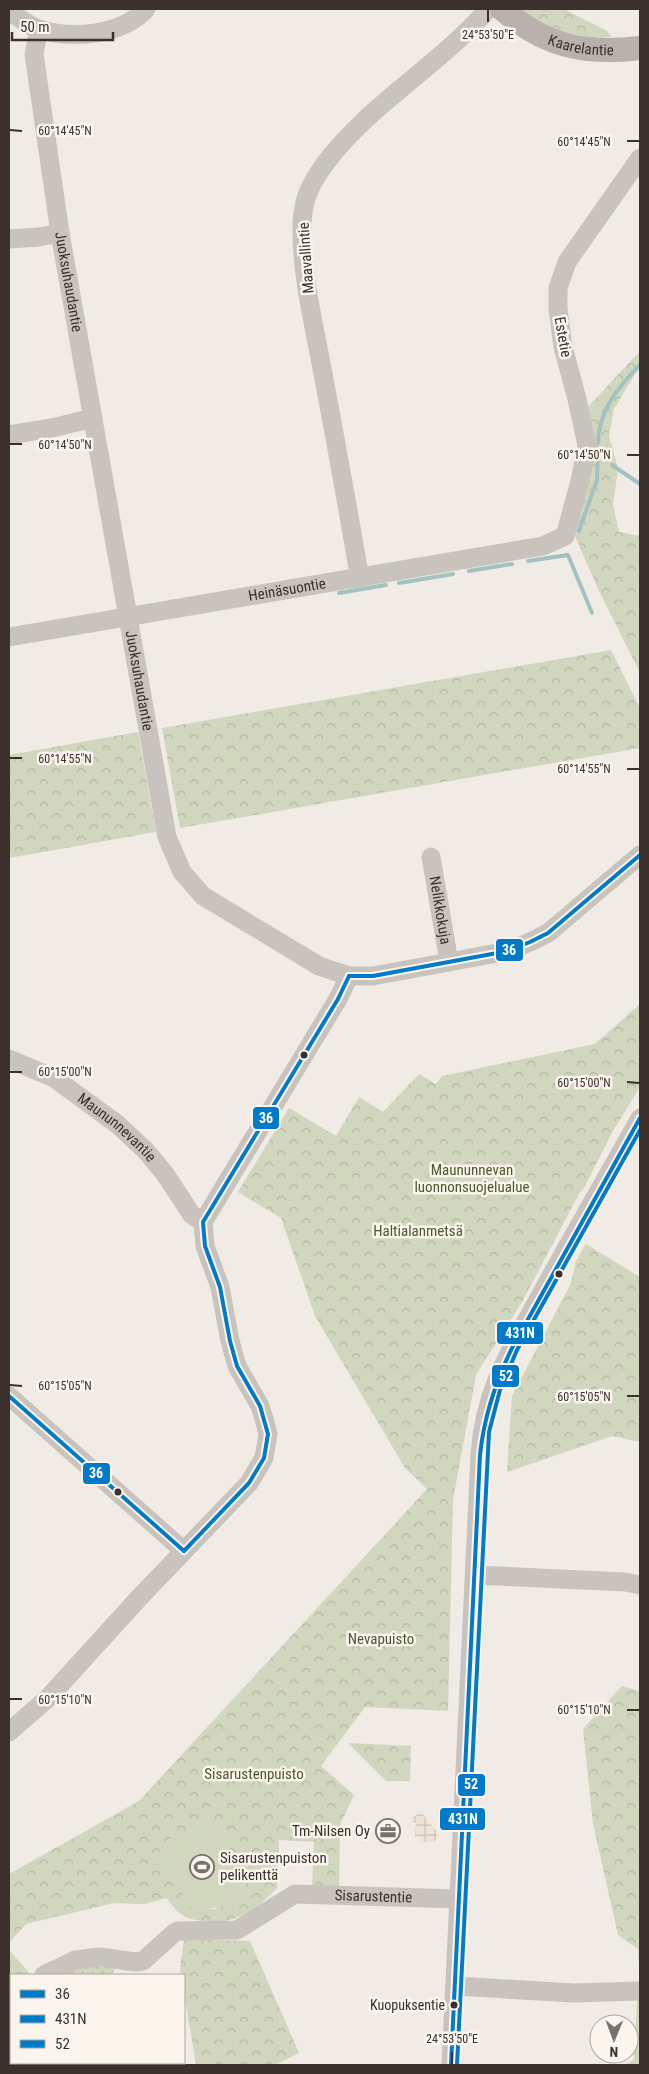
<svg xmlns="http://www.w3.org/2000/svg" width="649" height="2074" font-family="'Roboto Condensed',sans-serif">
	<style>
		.grass { fill: url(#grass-dots) }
		.forest { fill: url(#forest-crowns); fill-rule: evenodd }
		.pitch { fill: #d1d6bf }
		.plaza { fill: url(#plaza-grid) }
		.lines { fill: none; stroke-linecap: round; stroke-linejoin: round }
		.stream { stroke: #a1c2c1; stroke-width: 4 }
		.minor { stroke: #c9c3be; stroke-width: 19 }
		.major { stroke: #b8b1ad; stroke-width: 24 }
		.bus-1-casing { stroke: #fbf5ee; stroke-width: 8 }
		.bus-2-casing { stroke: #fbf5ee; stroke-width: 8 }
		.bus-3-casing { stroke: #fbf5ee; stroke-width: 8 }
		.bus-1 { stroke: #007ac9; stroke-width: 4 }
		.bus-2 { stroke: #007ac9; stroke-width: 4 }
		.bus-3 { stroke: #007ac9; stroke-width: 4 }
		.ticks { fill: none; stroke: #3b302b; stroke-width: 2 }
		.bus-dot { fill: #3b302b; stroke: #fbf5ee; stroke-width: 2 }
		.labels { text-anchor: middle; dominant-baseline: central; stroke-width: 5; stroke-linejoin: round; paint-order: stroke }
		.bus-label { font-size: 14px; fill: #3b302b; stroke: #fbf5ee; text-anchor: end }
		.street-label { font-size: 15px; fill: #3b302b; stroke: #fbf5ee }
		.park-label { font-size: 15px; fill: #4a5a2e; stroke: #fbf5ee }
		.poi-label { font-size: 15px; fill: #3b302b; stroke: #fbf5ee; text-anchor: end }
		.ticks-label { font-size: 12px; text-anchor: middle; fill: #3b302b; stroke: #fbf5ee; stroke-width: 5; stroke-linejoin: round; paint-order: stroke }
		.line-badge { stroke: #fbf5ee; stroke-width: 2 }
		.badge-label { font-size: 14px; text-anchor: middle; font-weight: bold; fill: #fff }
	</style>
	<defs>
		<pattern id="grass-dots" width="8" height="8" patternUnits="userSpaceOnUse" patternTransform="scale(1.25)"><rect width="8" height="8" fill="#d1d6bf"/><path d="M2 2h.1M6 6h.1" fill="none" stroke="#b4b8a4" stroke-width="1.8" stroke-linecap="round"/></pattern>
		<pattern id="forest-crowns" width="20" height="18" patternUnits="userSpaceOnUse" patternTransform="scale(1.25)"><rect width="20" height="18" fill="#d1d6bf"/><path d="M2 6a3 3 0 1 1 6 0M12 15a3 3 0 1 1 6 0" fill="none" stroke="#b4b8a4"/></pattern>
		<pattern id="plaza-grid" width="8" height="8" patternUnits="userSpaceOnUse" patternTransform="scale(1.25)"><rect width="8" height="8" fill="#eee3d5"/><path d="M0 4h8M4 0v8" fill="none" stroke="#cdc3b7"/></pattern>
	</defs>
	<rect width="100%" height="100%" fill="#f0ebe5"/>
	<!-- grass -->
	<path class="grass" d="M 115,1965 L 114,1972 L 107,1975 L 61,1975 L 76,1967 Z"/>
	<!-- forest -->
	<g class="forest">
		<path d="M 521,9 L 564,9 L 607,31 L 612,37 C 604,37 596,40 588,39 C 567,37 535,24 521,9 Z"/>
		<path d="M 640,351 L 640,366 L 614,409 L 609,435 L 618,469 L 613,505 L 619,532 L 640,536 L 640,673 L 599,591 L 574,534 L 586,409 Z"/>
		<path d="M 611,650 L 640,708 L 640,748 L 180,828 L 162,728 Z"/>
		<path d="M 138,732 L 156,832 L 9,858 L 9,755 Z"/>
		<path d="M 640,1004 L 640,1087 L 613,1131 L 584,1188 L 579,1194 L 522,1302 L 476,1375 L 453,1500 L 448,1711 L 365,1707 L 321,1766 L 354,1795 L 340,1825 L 339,1888 L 312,1887 L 314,1842 L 279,1840 L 277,1888 C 257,1910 235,1925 203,1921 C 199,1920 193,1920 188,1918 C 179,1915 172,1905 166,1898 L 145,1904 L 114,1903 L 26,1924 L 9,1943 L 9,1874 L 139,1801 L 427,1489 L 405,1468 L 315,1316 L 281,1218 L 238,1192 L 289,1108 L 336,1136 L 359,1097 L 383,1112 L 419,1074 L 436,1084 L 442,1076 L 595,1044 ZM 218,1829 L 244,1877 L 246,1884 L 215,1909 L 196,1909 Z"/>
		<path d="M 586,1244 L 640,1277 L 640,1442 L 612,1436 L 507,1472 L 512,1396 L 571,1283 L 576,1261 Z"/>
		<path d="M 622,1686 L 640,1691 L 640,1982 L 638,1949 L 618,1935 L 593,1824 L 583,1729 Z"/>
		<path d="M 348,1743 L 411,1746 L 410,1781 L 386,1781 Z"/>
		<path d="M 184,1939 L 250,1941 L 299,2053 L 275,2065 L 196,2065 L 184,1993 L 184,1975 L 181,1975 L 180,1968 Z"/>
		<path d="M 9,1950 L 31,1975 L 9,1975 Z"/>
		<path d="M 637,2000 L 640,2000 L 640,2065 L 624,2065 L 634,2060 Z"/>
	</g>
	<!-- pitch -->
	<path class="pitch" d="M 205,1824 L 212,1825 L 218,1829 L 244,1877 C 245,1882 247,1888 244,1893 C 237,1903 207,1912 196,1909 C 193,1908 191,1906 189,1905 L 164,1863 L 163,1845 L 169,1839 Z"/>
	<!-- plaza -->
	<path class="plaza" d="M 421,1812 L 438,1833 L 435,1842 L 421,1842 L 421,1838 L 415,1837 L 416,1823 L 411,1823 L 412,1818 Z"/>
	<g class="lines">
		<!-- stream -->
		<g class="stream">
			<path d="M 598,443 C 598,411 619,386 640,365"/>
			<path d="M 612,465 L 640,484"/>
			<path d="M 579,531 L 597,480 L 598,452"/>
			<path d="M 528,561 L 568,555 L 592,613"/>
			<path d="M 469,571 L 512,564"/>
			<path d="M 399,583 L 453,574"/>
			<path d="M 339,593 L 386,585"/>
		</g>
		<!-- minor -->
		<g class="minor">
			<path d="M 9,11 C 18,17 29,26 39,29 C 72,40 122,35 146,9"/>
			<path id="s1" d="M 39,29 L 34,54 L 60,233 L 167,837 L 182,872 L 203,896 L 319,966 L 349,976 L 373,976 L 449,962 L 508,951 L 530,942 L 548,933 L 640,855"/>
			<path d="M 9,239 L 39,237 L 60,233"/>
			<path d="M 9,435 L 52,428 L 93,418"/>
			<path d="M 360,579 C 348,510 336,442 323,374 C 314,324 301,274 302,224 C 303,199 310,185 324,165 C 369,104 439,66 488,9"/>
			<path id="s2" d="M 9,637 L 543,546 L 565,536 L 580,481 L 587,445 L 577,399 L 563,347 L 558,309 L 558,288 L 567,262 L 640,158"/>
			<path id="s3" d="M 431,857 L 449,962"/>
			<path id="s4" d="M 9,1059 L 54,1078 L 117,1124 L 146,1151 L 165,1174 L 192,1215 L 203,1222"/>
			<path d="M 9,1396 L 184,1551"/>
			<path d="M 475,1575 L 625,1582 L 640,1585"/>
			<path d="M 9,1732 L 48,1698 L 138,1599 L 249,1483 L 264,1458 L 268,1434 L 264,1419 L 260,1406 L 237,1366 L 230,1341 L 220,1287 L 205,1246 L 203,1222 L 338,999 L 349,976"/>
			<path id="s5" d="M 44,1975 L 75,1960 L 99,1957 L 136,1962 L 143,1961 L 174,1933 L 178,1931 L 237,1930 L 295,1894 L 458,1899"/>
			<path d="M 455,1986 L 574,1993 L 640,1991"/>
			<path d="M 9,2036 L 11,2033"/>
			<path d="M 451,2065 L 480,1455 C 484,1388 514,1344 545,1287 C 576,1230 609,1174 640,1118"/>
		</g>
		<!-- major -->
		<path class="major" id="s6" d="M 502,9 C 545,46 584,55 640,48"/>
		<defs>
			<g id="bus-1">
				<path d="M 349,976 L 373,976 L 508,951 L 530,942 L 548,933 L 640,855"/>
				<path d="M 9,1396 L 184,1551"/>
				<path d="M 184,1551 L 249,1483 L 264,1458 L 268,1434 L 260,1406 L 237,1366 L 230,1341 L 220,1287 L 205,1246 L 203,1222 L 338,999 L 349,976"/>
			</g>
			<path id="bus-2" d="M 451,2065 L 480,1455 C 484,1416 495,1383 512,1348 L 640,1118"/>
			<path id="bus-3" d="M 457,2065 L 489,1432 L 500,1390 L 517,1350 L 640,1130"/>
		</defs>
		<!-- bus-1 casing -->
		<use href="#bus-1" class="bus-1-casing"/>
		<!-- bus-2 casing -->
		<use href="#bus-2" class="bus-2-casing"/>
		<!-- bus-3 casing -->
		<use href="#bus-3" class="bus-3-casing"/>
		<!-- bus-1 -->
		<use href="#bus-1" class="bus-1"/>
		<!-- bus-2 -->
		<use href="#bus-2" class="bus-2"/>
		<!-- bus-3 -->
		<use href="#bus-3" class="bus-3"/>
	</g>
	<!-- ticks -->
	<path class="ticks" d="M 488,22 L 488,10M 10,130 L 22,131M 627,141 L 639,141M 10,444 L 22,444M 627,455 L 639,455M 10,758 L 22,758M 627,769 L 639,769M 10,1072 L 22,1072M 627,1082 L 639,1083M 10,1385 L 22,1386M 627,1396 L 639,1396M 10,1699 L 22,1699M 627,1710 L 639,1710M 452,2064 L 452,2052"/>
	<!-- icons -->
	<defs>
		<symbol id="office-ring" viewBox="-11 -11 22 22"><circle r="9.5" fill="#fbf5ee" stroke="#7a716c" stroke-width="1.5"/><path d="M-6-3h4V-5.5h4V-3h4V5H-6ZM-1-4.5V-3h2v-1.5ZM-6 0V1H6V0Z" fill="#7a716c"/></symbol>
		<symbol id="stadium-ring" viewBox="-11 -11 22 22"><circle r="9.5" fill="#fbf5ee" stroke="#7a716c" stroke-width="1.5"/><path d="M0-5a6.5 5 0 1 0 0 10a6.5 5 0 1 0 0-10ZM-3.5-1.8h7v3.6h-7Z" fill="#7a716c"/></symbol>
	</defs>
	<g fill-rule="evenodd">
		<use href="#office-ring" x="374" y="1817" width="28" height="28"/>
		<use href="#stadium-ring" x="188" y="1853" width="28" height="28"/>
	</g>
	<!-- markers -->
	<g class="bus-dot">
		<circle cx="304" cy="1055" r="4.5"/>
		<circle cx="559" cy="1274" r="4.5"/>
		<circle cx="118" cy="1492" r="4.5"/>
		<circle cx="454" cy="2005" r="4.5"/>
	</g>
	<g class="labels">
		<!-- bus labels -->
		<g class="bus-label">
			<text x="445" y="2005">Kuopuksentie</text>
		</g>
		<!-- street labels -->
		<g class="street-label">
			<text stroke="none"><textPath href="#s6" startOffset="89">Kaarelantie</textPath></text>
			<text transform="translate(306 258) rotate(-94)">Maavallintie</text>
			<text stroke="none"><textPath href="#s1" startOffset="256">Juoksuhaudantie</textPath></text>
			<text transform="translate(563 337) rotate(80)">Estetie</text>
			<text stroke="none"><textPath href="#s2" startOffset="282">Heinäsuontie</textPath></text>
			<text stroke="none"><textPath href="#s1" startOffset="661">Juoksuhaudantie</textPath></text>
			<text stroke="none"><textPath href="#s3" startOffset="54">Nelikkokuja</textPath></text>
			<text stroke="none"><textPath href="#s4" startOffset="129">Maununnevantie</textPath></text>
			<text stroke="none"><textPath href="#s5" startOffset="355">Sisarustentie</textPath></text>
		</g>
		<!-- park labels -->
		<g class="park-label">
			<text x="472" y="1170">Maununnevan<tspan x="472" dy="17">luonnonsuojelualue</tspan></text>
			<text x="418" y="1231">Haltialanmetsä</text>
			<text x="381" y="1639">Nevapuisto</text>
			<text x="254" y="1774">Sisarustenpuisto</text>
		</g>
		<!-- poi labels -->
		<g class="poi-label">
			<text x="370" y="1831">Tm-Nilsen Oy</text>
			<text x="220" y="1858" text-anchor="start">Sisarustenpuiston<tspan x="220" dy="17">pelikenttä</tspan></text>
		</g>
	</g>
	<g class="ticks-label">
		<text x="488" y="39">24°53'50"E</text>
		<text x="65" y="135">60°14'45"N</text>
		<text x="584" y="146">60°14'45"N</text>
		<text x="65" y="449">60°14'50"N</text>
		<text x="584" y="459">60°14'50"N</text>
		<text x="65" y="763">60°14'55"N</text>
		<text x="584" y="773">60°14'55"N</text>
		<text x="65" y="1076">60°15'00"N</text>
		<text x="584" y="1087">60°15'00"N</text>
		<text x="65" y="1390">60°15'05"N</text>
		<text x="584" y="1401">60°15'05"N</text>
		<text x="65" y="1704">60°15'10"N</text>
		<text x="584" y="1714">60°15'10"N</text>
		<text x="452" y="2043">24°53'50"E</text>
	</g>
	<g class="line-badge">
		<rect x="495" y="938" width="29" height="24" rx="5" fill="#007ac9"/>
		<rect x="252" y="1106" width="28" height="24" rx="5" fill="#007ac9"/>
		<rect x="496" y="1321" width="48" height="24" rx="5" fill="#007ac9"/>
		<rect x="491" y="1364" width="29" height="24" rx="5" fill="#007ac9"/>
		<rect x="82" y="1462" width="29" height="23" rx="5" fill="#007ac9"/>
		<rect x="457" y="1773" width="29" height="24" rx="5" fill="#007ac9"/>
		<rect x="439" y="1807" width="47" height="24" rx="5" fill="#007ac9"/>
	</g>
	<g class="badge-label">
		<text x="509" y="955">36</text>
		<text x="266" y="1123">36</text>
		<text x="520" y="1338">431N</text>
		<text x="506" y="1381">52</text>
		<text x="96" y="1478">36</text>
		<text x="471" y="1789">52</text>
		<text x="463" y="1824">431N</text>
	</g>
	<!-- border -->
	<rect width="649" height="2074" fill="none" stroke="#3b302b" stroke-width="20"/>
	<!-- legend -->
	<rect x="10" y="1974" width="175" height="90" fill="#fbf5ee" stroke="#aea6a0"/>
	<rect x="20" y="1990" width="25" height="8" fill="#007ac9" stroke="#aea6a0"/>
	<text x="55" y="1999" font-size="15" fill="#3b302b">36</text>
	<rect x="20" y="2015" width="25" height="8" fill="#007ac9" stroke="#aea6a0"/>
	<text x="55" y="2024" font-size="15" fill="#3b302b">431N</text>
	<rect x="20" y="2040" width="25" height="8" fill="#007ac9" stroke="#aea6a0"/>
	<text x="55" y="2049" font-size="15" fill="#3b302b">52</text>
	<!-- north arrow -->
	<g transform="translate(614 2039) rotate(181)"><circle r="24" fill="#fbf5ee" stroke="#aea6a0"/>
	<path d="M0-4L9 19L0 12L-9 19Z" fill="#7a716c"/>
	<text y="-8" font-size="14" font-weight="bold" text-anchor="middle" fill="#3b302b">N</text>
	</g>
	<!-- scale -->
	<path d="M12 32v8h101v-8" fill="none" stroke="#3b302b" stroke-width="2.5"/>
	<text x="20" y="32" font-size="15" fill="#3b302b" stroke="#fbf5ee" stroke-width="4" paint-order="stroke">50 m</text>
</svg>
